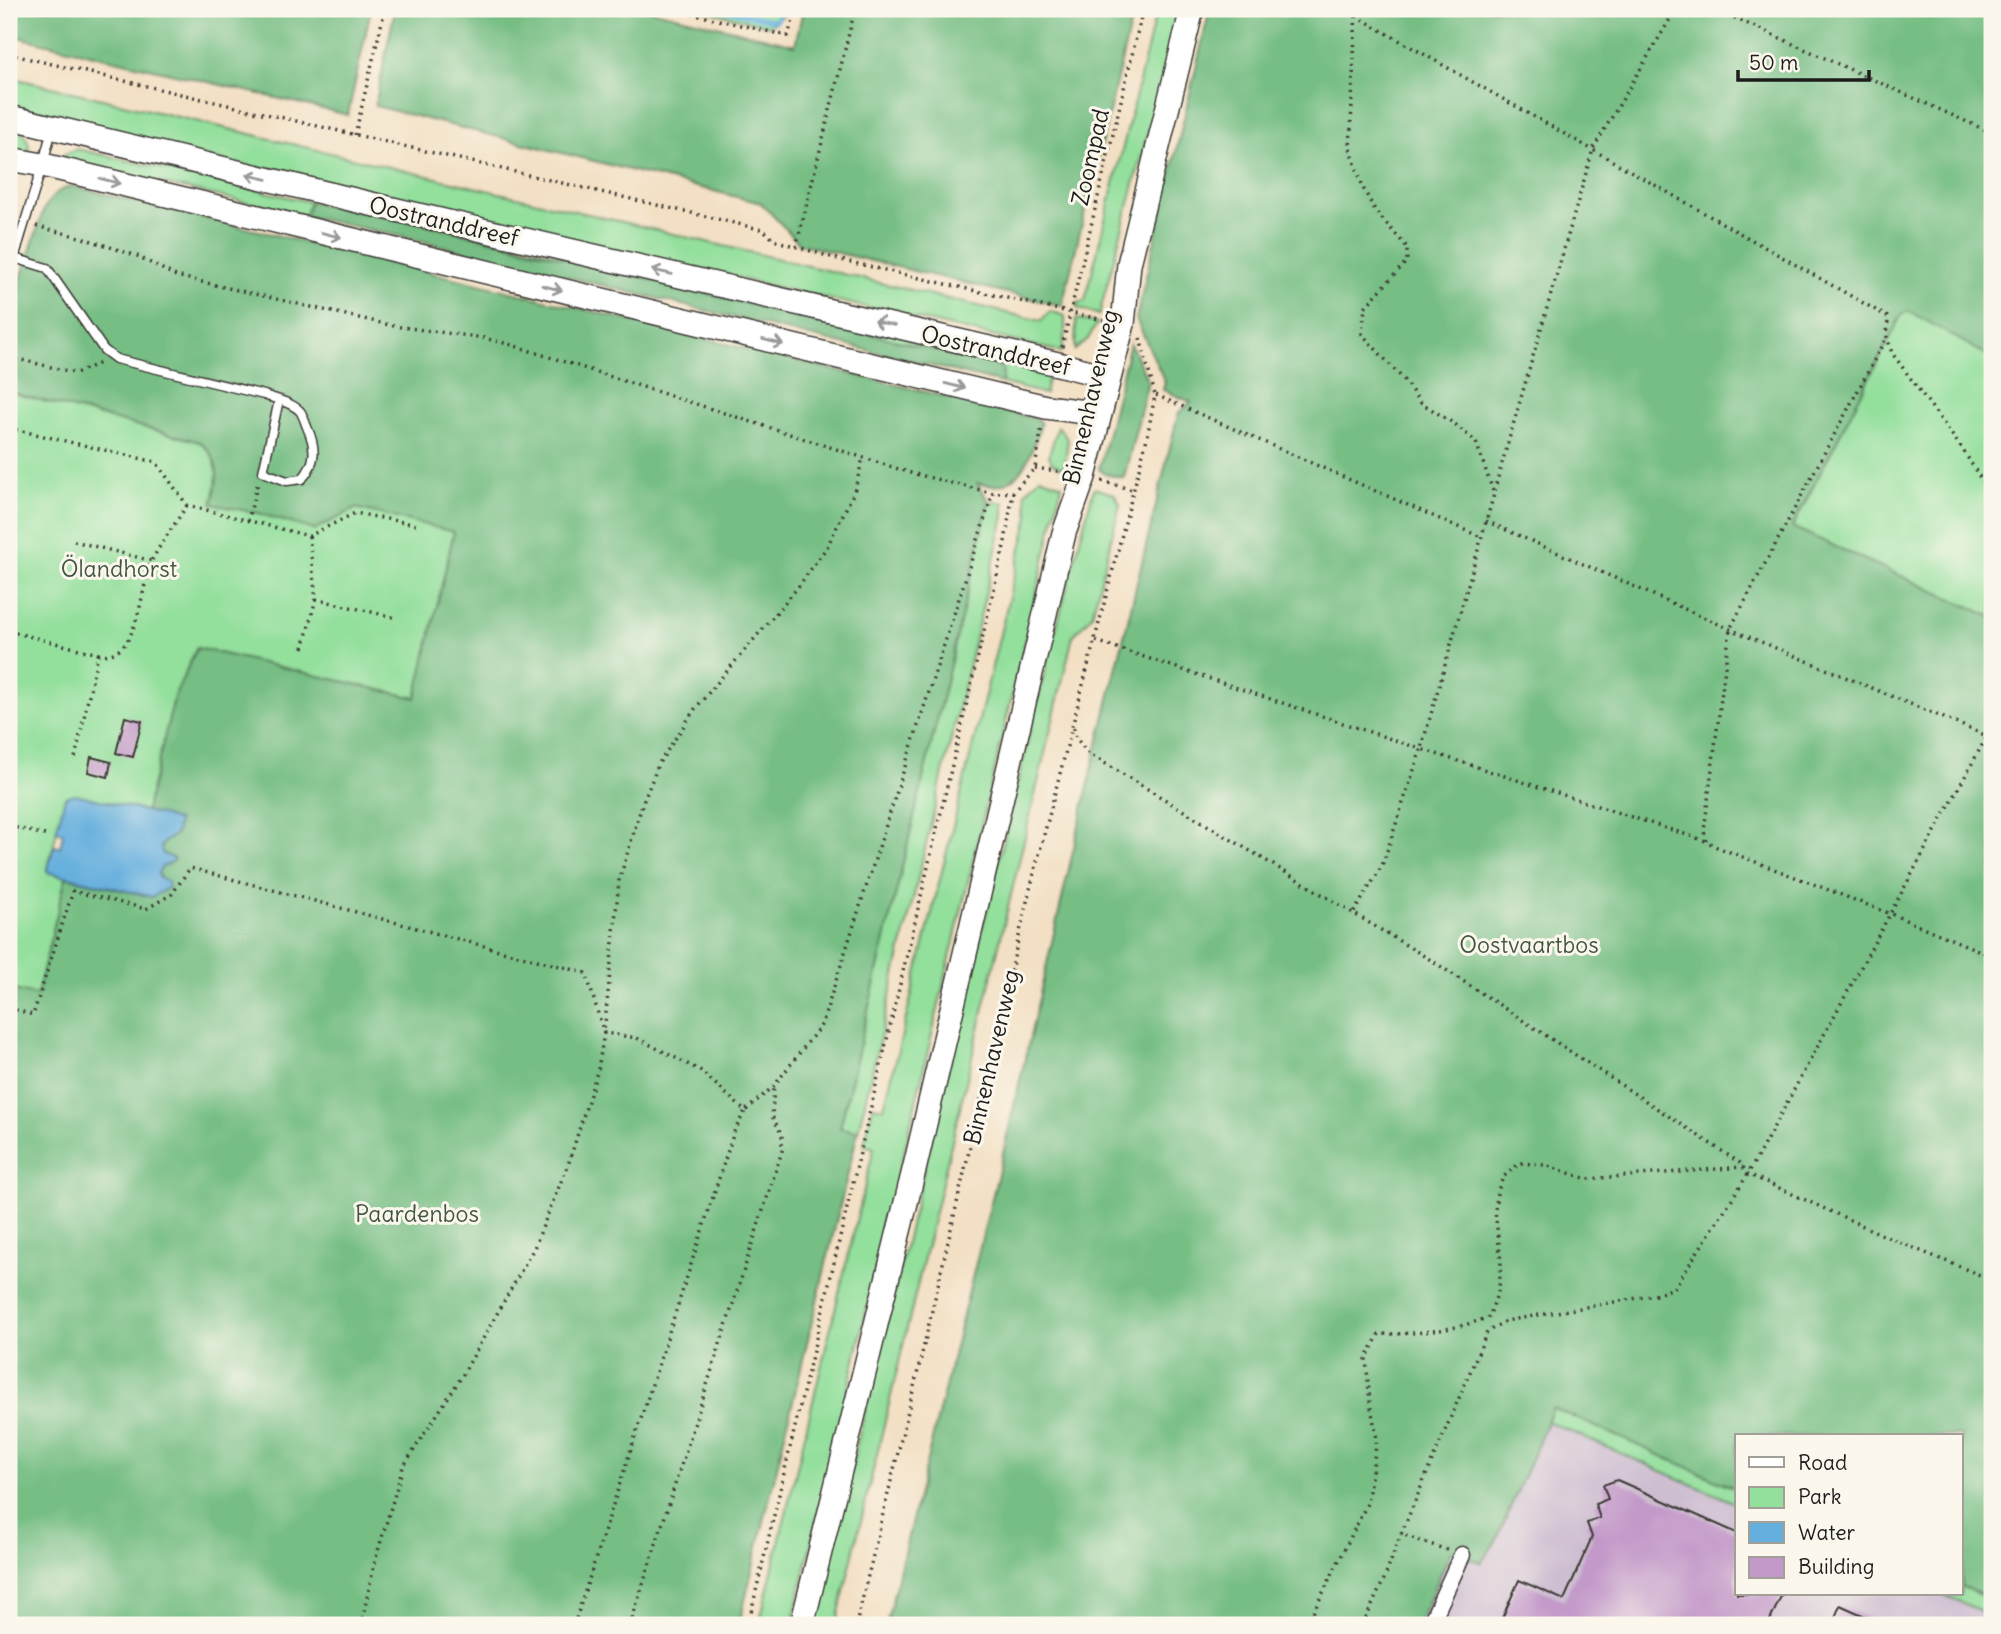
<svg xmlns="http://www.w3.org/2000/svg" width="2001" height="1634" font-family="Delius,sans-serif">
	<style>
		.industrial { fill: #cebed1 }
		.green { fill: #93df9c; stroke: #587e5c; stroke-width: 2 }
		.forest { fill: #76be84; stroke: #496d50; stroke-width: 2 }
		.water { fill: #65afde; stroke: #40667d; stroke-width: 2 }
		.lines { fill: none; stroke-linecap: round; stroke-linejoin: round }
		.stream { stroke: #65afde; stroke-width: 5 }
		.building { fill: #c299c9 }
		.lane-casing { stroke: #3c3935; stroke-width: 11 }
		.street-casing { stroke: #3c3935; stroke-width: 19 }
		.secondary-casing { stroke: #3c3935; stroke-width: 26 }
		.path { stroke: #3c3935; stroke-width: 3.5; stroke-dasharray: 2 5; stroke-linecap: butt }
		.lane { stroke: #fff; stroke-width: 8 }
		.street { stroke: #fff; stroke-width: 16 }
		.secondary { stroke: #fff; stroke-width: 23 }
		.oneway { stroke: #999 }
		.labels { text-anchor: middle; dominant-baseline: central; stroke-width: 6; stroke-linejoin: round; paint-order: stroke }
		.street-label { font-size: 23px; fill: #1c1c1c; stroke: #fbf7ec }
		.park-label { font-size: 23px; fill: #405642; stroke: #fbf7ec }
	</style>
	<rect width="100%" height="100%" fill="#fbf7ec"/>
	<filter id="ink" filterUnits="userSpaceOnUse"><feTurbulence type="fractalNoise" baseFrequency=".0143" numOctaves="2"/><feDisplacementMap in="SourceGraphic" scale="14" xChannelSelector="R" yChannelSelector="G"/><feConvolveMatrix kernelMatrix="1 2 1 2 8 2 1 2 1" color-interpolation-filters="sRGB"/></filter>
	<filter id="wash" filterUnits="userSpaceOnUse"><feTurbulence type="fractalNoise" baseFrequency=".00686" numOctaves="4" result="noise"/><feDisplacementMap in="SourceGraphic" scale="28" xChannelSelector="R" yChannelSelector="G"/><feGaussianBlur stdDeviation="1.57" result="paint"/><feColorMatrix in="noise" values="0 0 0 0 0 0 0 0 0 0 0 0 0 0 0 0 0 1.4 0 .05"/><feComposite in="paint" operator="in"/></filter>
	<g filter="url(#wash)">
		<rect width="100%" height="100%" fill="#f3e0c4"/>
		<!-- industrial -->
		<path class="industrial" d="M 1506,1394 L 1737,1494 L 1737,1594 L 1961,1594 L 1992,1605 L 1992,1625 L 1401,1625 Z"/>
		<!-- green -->
		<g class="green">
			<path d="M 698,9 L 786,9 L 784,15 L 770,26 Z"/>
			<path d="M 1157,9 L 1185,9 L 1145,143 L 1099,315 L 1077,308 L 1077,303 L 1085,301 Z"/>
			<path d="M 9,77 L 1041,321 L 1050,311 L 1065,316 L 1065,332 L 1062,352 L 54,122 L 9,103 Z"/>
			<path d="M 9,123 C 22,130 29,135 29,151 L 9,154 Z"/>
			<path d="M 77,149 L 310,202 L 305,216 L 61,160 L 65,154 Z"/>
			<path d="M 414,221 L 1051,365 L 1045,394 L 1002,383 L 1003,367 Z"/>
			<path d="M 1909,311 L 1992,358 L 1992,617 L 1792,528 L 1902,314 Z"/>
			<path d="M 1076,319 L 1097,323 L 1088,339 L 1075,350 Z"/>
			<path d="M 9,392 L 200,442 C 223,461 217,478 213,504 L 258,513 L 314,530 L 356,508 L 454,531 L 417,698 L 196,649 L 175,695 L 146,811 L 75,795 L 65,798 L 47,872 L 66,877 L 37,996 L 9,989 Z"/>
			<path d="M 1058,426 L 1068,440 L 1064,469 L 1052,463 L 1049,455 Z"/>
			<path d="M 1040,477 L 1062,485 L 792,1625 L 759,1625 L 874,1148 L 864,1145 L 873,1106 L 884,1108 L 1029,516 L 1025,493 Z"/>
			<path d="M 1094,488 L 1114,494 L 1120,504 L 1092,615 L 1073,636 L 836,1625 L 813,1625 L 1047,662 Z"/>
			<path d="M 989,501 L 1004,503 L 1004,516 L 858,1131 L 840,1128 Z"/>
			<path d="M 1466,1390 L 1553,1408 L 1737,1489 L 1737,1504 L 1549,1422 Z"/>
			<path d="M 1961,1586 L 1992,1600 L 1992,1616 L 1942,1594 L 1961,1594 Z"/>
		</g>
		<!-- forest -->
		<g class="forest">
			<path d="M 9,9 L 371,9 L 348,115 L 9,35 Z"/>
			<path d="M 395,9 L 647,9 L 795,45 L 803,9 L 1134,9 L 1062,306 L 800,244 L 761,203 L 375,106 Z"/>
			<path d="M 1210,9 L 1992,9 L 1992,358 L 1909,311 L 1902,314 L 1792,527 L 1992,617 L 1992,1600 L 1961,1586 L 1961,1436 L 1737,1436 L 1737,1489 L 1553,1408 L 1496,1541 L 1481,1563 L 1451,1551 L 1418,1625 L 886,1625 L 1001,1162 L 1096,752 L 1178,414 L 1191,402 L 1163,390 L 1165,382 L 1136,319 Z"/>
			<path d="M 72,186 L 1038,419 L 1041,424 C 1034,445 1025,480 999,485 C 992,487 983,484 977,483 L 989,501 L 840,1128 L 858,1131 L 739,1625 L 9,1625 L 9,989 L 37,995 L 66,877 L 152,897 L 162,880 L 158,873 L 162,867 L 172,862 L 161,851 C 161,843 165,841 172,837 L 178,821 L 146,811 L 175,695 L 197,648 L 416,698 L 454,532 L 357,508 L 314,530 L 258,513 L 212,504 C 219,479 222,460 200,442 L 9,392 L 9,314 L 44,209 C 51,197 58,189 72,186 Z"/>
			<path d="M 310,202 L 414,221 L 1003,367 L 1002,383 L 405,237 L 305,216 Z"/>
			<path d="M 1130,343 L 1148,381 L 1124,478 L 1105,474 L 1099,469 Z"/>
		</g>
		<!-- water -->
		<path class="water" d="M 75,794 L 165,816 L 178,821 L 176,834 L 164,842 L 161,847 L 163,854 L 174,858 L 172,862 L 162,867 L 158,873 L 159,878 L 168,881 L 168,888 L 152,897 L 47,872 L 54,846 L 60,847 L 63,833 L 56,831 L 65,797 Z"/>
		<g class="lines">
			<!-- stream -->
			<path class="stream" d="M 721,9 L 776,21 L 779,9"/>
		</g>
		<g id="blocks">
			<!-- building -->
			<g class="building">
				<path d="M 125,717 L 142,721 L 133,757 L 116,753 Z"/>
				<path d="M 91,757 L 111,762 L 108,777 L 88,772 Z"/>
				<path d="M 1617,1480 L 1737,1533 L 1737,1594 L 1782,1594 L 1768,1625 L 1623,1625 L 1612,1620 L 1610,1625 L 1499,1625 L 1519,1580 L 1564,1600 L 1592,1537 L 1587,1523 L 1600,1518 L 1595,1504 L 1608,1499 L 1603,1485 Z"/>
				<path d="M 1840,1605 L 1885,1625 L 1832,1625 Z"/>
			</g>
		</g>
	</g>
	<g filter="url(#ink)">
		<use href="#blocks" fill-opacity="0" stroke="#3c3935" stroke-width="2"/>
		<g class="lines">
			<defs>
				<g id="lane">
					<path d="M 14,258 L 47,268 L 104,350 L 116,359 L 264,395 C 275,399 291,402 300,411 C 303,415 305,422 307,427 C 316,447 317,462 302,479 L 287,481 L 263,472 L 279,400"/>
					<path d="M 9,277 C 22,227 40,179 52,129"/>
				</g>
				<path id="street" d="M 1430,1625 L 1462,1555"/>
				<g id="secondary">
					<path d="M 9,117 L 371,204 L 1058,364 L 1094,373 L 1105,394"/>
					<path d="M 9,159 L 43,165 L 1046,407 L 1085,412 L 1105,394"/>
					<path d="M 802,1625 L 915,1166 L 1064,533 L 1084,477 L 1123,324 L 1129,264 L 1192,9"/>
				</g>
			</defs>
			<!-- lane casing -->
			<use href="#lane" class="lane-casing"/>
			<!-- street casing -->
			<use href="#street" class="street-casing"/>
			<!-- secondary casing -->
			<use href="#secondary" class="secondary-casing"/>
			<!-- path -->
			<g class="path">
				<path d="M 671,9 L 788,36 L 796,9"/>
				<path d="M 1344,9 L 1888,317 L 1887,337 L 1892,353 L 1963,450 L 1992,497"/>
				<path d="M 1356,9 L 1350,148 L 1364,190 L 1376,212 L 1407,247 L 1407,261 L 1365,307 L 1362,334 L 1403,379 L 1420,402 L 1456,425 L 1476,442 L 1494,494 L 1421,749 L 1706,841 L 1717,847 L 1891,914 L 1992,956"/>
				<path d="M 1715,9 L 1992,133"/>
				<path d="M 9,54 L 764,230 L 774,240 L 841,260 L 1103,320"/>
				<path d="M 355,135 L 385,9"/>
				<path d="M 36,226 L 83,238 L 137,256 L 176,276 L 394,326 L 484,338 L 512,345 L 911,473 L 993,493 L 1013,492 L 1035,468 L 1042,426"/>
				<path d="M 796,247 L 855,9"/>
				<path d="M 1062,347 L 1143,9"/>
				<path d="M 9,357 L 76,373 L 100,363"/>
				<path d="M 1156,395 L 1481,537"/>
				<path d="M 9,428 L 156,462 L 187,505 L 309,536 L 355,513 L 418,525"/>
				<path d="M 1035,468 L 1064,472"/>
				<path d="M 1102,481 L 1133,490"/>
				<path d="M 1494,491 L 1593,149 L 1676,9"/>
				<path d="M 9,507 L 11,516 L 9,526"/>
				<path d="M 248,521 L 258,482"/>
				<path d="M 1486,521 L 1730,629 L 1992,738"/>
				<path d="M 74,541 L 152,561"/>
				<path d="M 316,599 L 397,618"/>
				<path d="M 9,631 L 98,654 L 75,758"/>
				<path d="M 1096,641 L 1421,749 L 1382,866 L 1353,914"/>
				<path d="M 303,648 L 316,599 L 309,536"/>
				<path d="M 98,654 C 140,663 140,586 152,560 C 162,541 176,523 187,505"/>
				<path d="M 1074,728 L 1076,738 L 1088,753 L 1434,962 L 1740,1163 L 1748,1174 L 1894,1240 L 1992,1280"/>
				<path d="M 9,826 L 49,836"/>
				<path d="M 1706,841 L 1704,831 L 1730,629 L 1886,338"/>
				<path d="M 9,1008 L 33,1015 L 73,891 L 146,909 L 172,894 L 190,868 L 586,973 L 604,1033 L 637,1038 L 701,1071 L 745,1111 L 774,1086 L 822,1024 L 993,493"/>
				<path d="M 1447,1550 L 1401,1534 L 1487,1332 L 1505,1321 L 1655,1295 L 1674,1288 L 1748,1174 L 1992,727"/>
				<path d="M 361,1625 L 375,1561 L 403,1467 L 462,1376 L 534,1248 L 569,1162 L 598,1069 L 604,1033 L 619,881 L 642,805 L 659,763 L 695,709 L 798,587 L 827,547 L 854,492 L 863,458"/>
				<path d="M 574,1625 L 734,1132 L 745,1111"/>
				<path d="M 630,1625 L 782,1151 L 782,1135 L 772,1116 L 774,1086"/>
				<path d="M 748,1625 L 1005,542 L 1013,492"/>
				<path d="M 856,1625 L 921,1358 L 1029,893 L 1147,438 L 1155,395 L 1140,338"/>
				<path d="M 1307,1625 L 1367,1504 L 1377,1439 L 1370,1402 L 1366,1359 L 1379,1334 C 1417,1334 1453,1331 1489,1317 L 1499,1288 L 1501,1262 L 1495,1211 L 1497,1193 L 1503,1177 L 1520,1163 L 1545,1165 L 1587,1179 L 1743,1167"/>
				<path d="M 1363,1625 L 1385,1577 L 1401,1534"/>
			</g>
			<!-- lane -->
			<use href="#lane" class="lane"/>
			<!-- street -->
			<use href="#street" class="street"/>
			<!-- secondary -->
			<use href="#secondary" class="secondary"/>
		</g>
		<!-- one-way arrows -->
		<defs><path id="oneway-shaft" d="M-6 0H5M1.5-3L5.5 0L1.5 3" fill="none" stroke-width="1.6" stroke-linecap="round" stroke-linejoin="round" transform="scale(1.75)"/></defs>
		<g class="oneway">
			<use href="#oneway-shaft" transform="translate(257 177) rotate(-167)"/>
			<use href="#oneway-shaft" transform="translate(110 181) rotate(14)"/>
			<use href="#oneway-shaft" transform="translate(331 235) rotate(14)"/>
			<use href="#oneway-shaft" transform="translate(662 272) rotate(-167)"/>
			<use href="#oneway-shaft" transform="translate(552 288) rotate(14)"/>
			<use href="#oneway-shaft" transform="translate(884 323) rotate(-167)"/>
			<use href="#oneway-shaft" transform="translate(773 342) rotate(14)"/>
			<use href="#oneway-shaft" transform="translate(955 386) rotate(14)"/>
		</g>
	</g>
	<g class="labels">
		<!-- street labels -->
		<g class="street-label">
			<text transform="translate(1090 157) rotate(-77)">Zoompad</text>
			<text transform="translate(444 221) rotate(13)">Oostranddreef</text>
			<text transform="translate(996 350) rotate(13)">Oostranddreef</text>
			<text transform="translate(1090 397) rotate(-77)">Binnenhavenweg</text>
			<text transform="translate(991 1057) rotate(-77)">Binnenhavenweg</text>
		</g>
		<!-- park labels -->
		<g class="park-label">
			<text x="119" y="568">Ölandhorst</text>
			<text x="1529" y="944">Oostvaartbos</text>
			<text x="417" y="1213">Paardenbos</text>
		</g>
	</g>
	<!-- margin -->
	<rect width="2001" height="1634" fill="none" stroke="#fbf7ec" stroke-width="35"/>
	<!-- legend -->
	<rect x="1735" y="1434" width="228" height="161" fill="#fbf7ec" stroke="#a29f99" stroke-width="2"/>
	<rect x="1749" y="1457" width="35" height="10" fill="#ffffff" stroke="#a29f99" stroke-width="2"/>
	<text x="1798" y="1470" font-size="21" fill="#1c1c1c">Road</text>
	<rect x="1749" y="1487" width="35" height="21" fill="#93df9c" stroke="#a29f99" stroke-width="2"/>
	<text x="1798" y="1504" font-size="21" fill="#1c1c1c">Park</text>
	<rect x="1749" y="1522" width="35" height="21" fill="#65afde" stroke="#a29f99" stroke-width="2"/>
	<text x="1798" y="1540" font-size="21" fill="#1c1c1c">Water</text>
	<rect x="1749" y="1557" width="35" height="21" fill="#c299c9" stroke="#a29f99" stroke-width="2"/>
	<text x="1798" y="1574" font-size="21" fill="#1c1c1c">Building</text>
	<!-- scale -->
	<path d="M1738 70v10h131v-10" fill="none" stroke="#1c1c1c" stroke-width="3.5"/>
	<text x="1749" y="70" font-size="21" fill="#1c1c1c" stroke="#fbf7ec" stroke-width="5" paint-order="stroke">50 m</text>
</svg>
